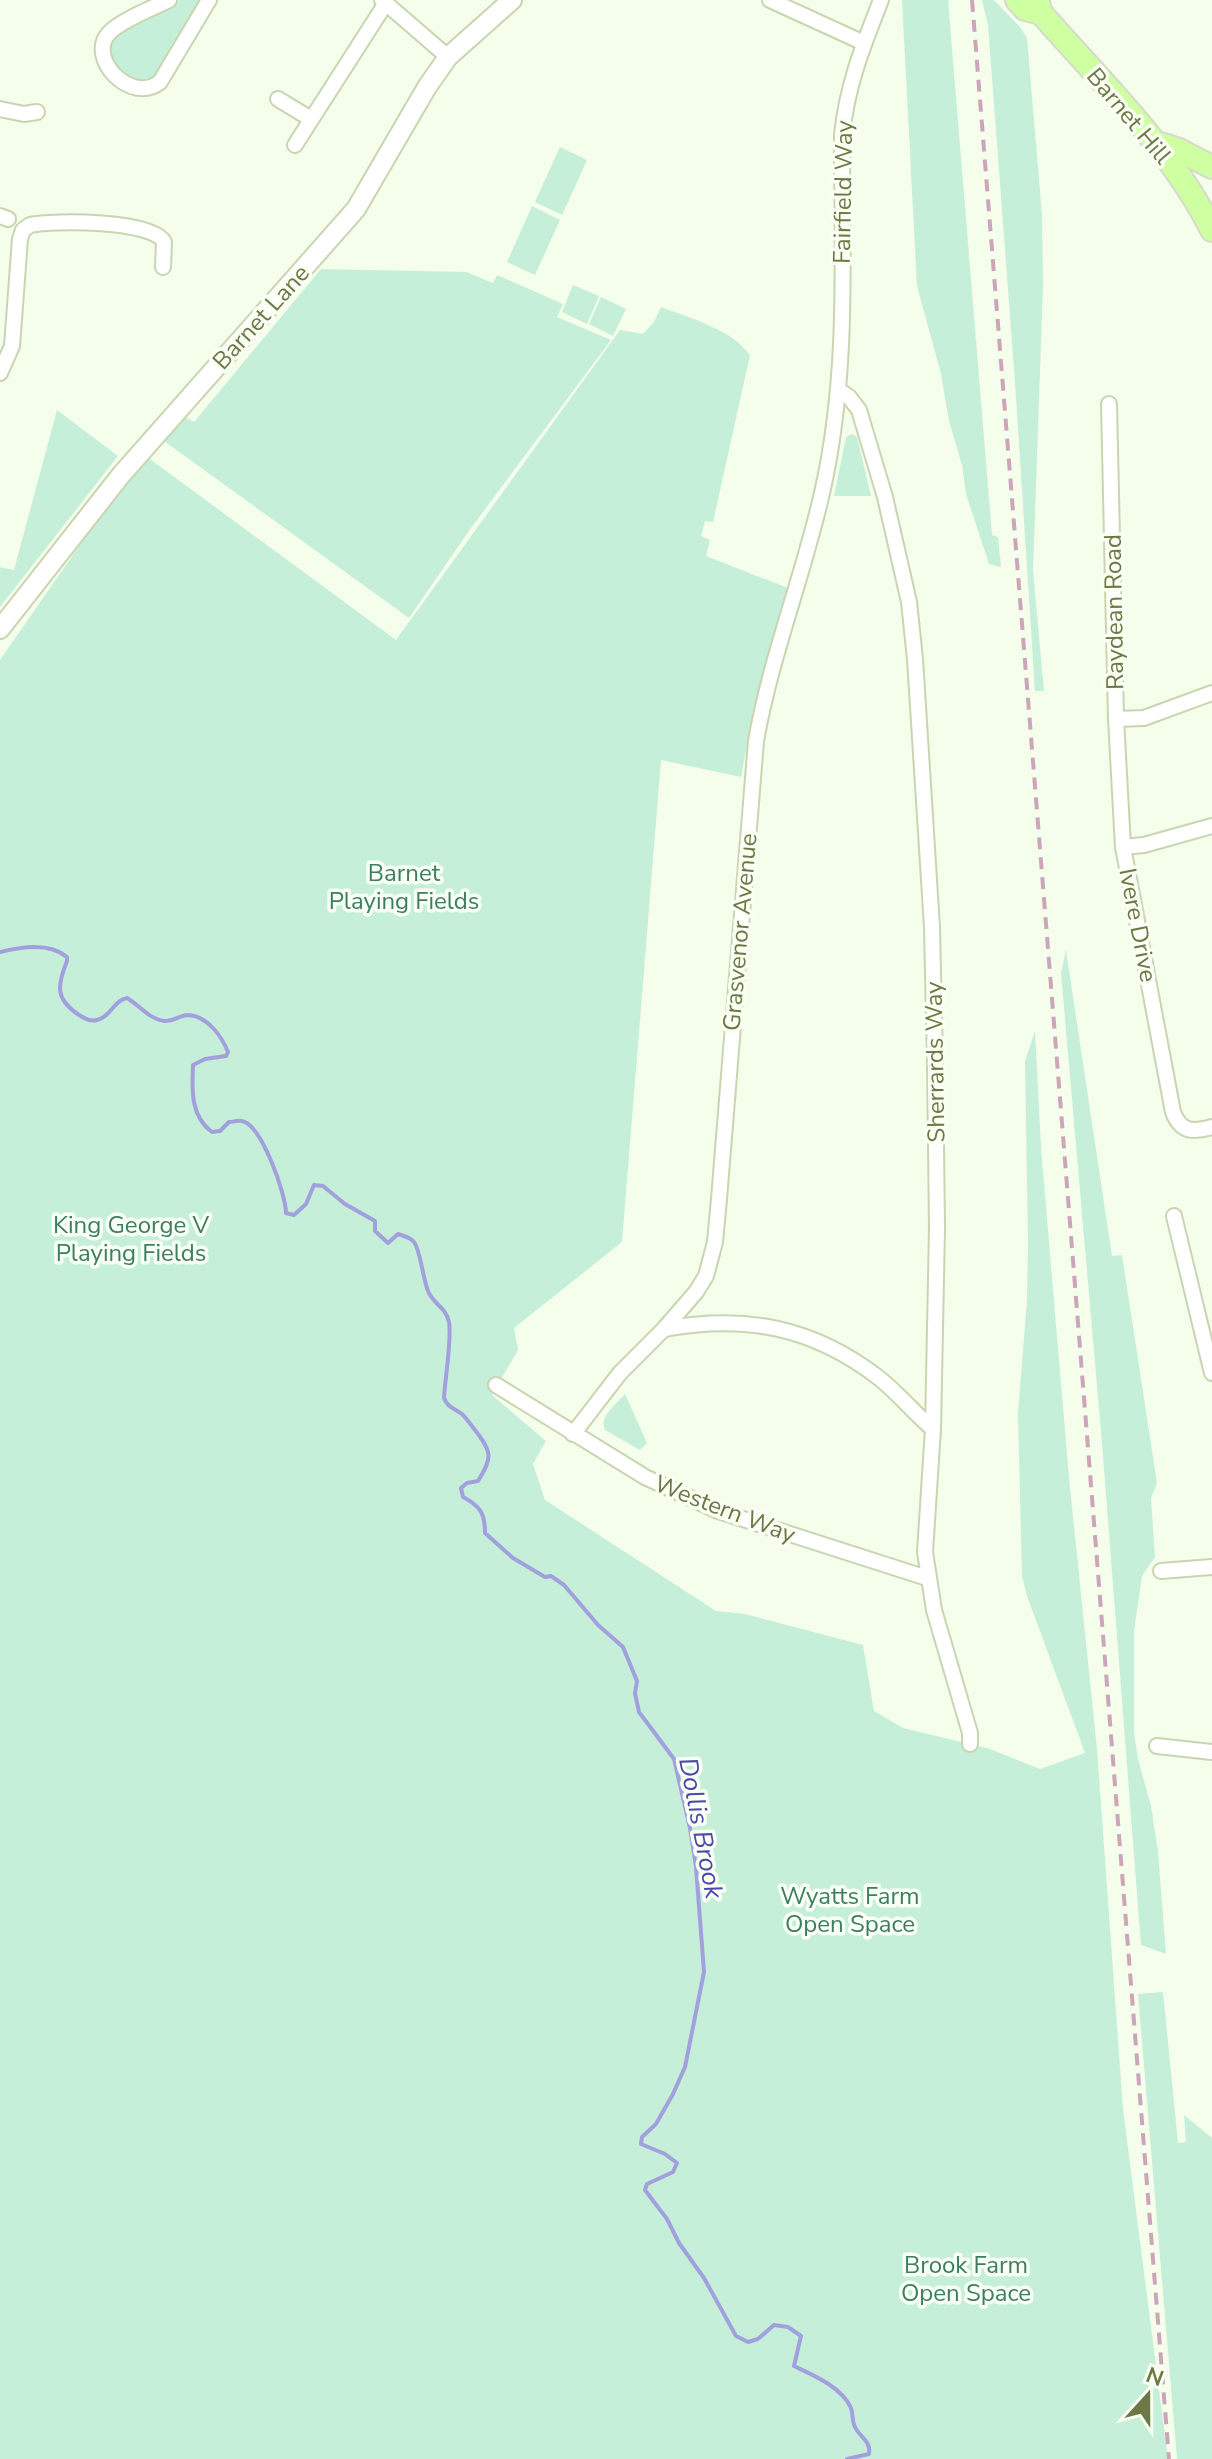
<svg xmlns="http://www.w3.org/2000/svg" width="1212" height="2459" font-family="'Nunito Sans',sans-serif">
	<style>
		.green { fill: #c6efda }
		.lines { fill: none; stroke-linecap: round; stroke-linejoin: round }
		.stream { stroke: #a3a0de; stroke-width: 4 }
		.minor-casing { stroke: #c9d5b0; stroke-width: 18 }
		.tertiary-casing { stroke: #c9d5b0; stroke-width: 22 }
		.primary-casing { stroke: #d6d9cb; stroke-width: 26 }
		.minor { stroke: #fff; stroke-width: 14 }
		.tertiary { stroke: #fff; stroke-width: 18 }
		.primary { stroke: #ceffa1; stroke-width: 22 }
		.rail { stroke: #cca5bb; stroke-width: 4; stroke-dasharray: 12 8; stroke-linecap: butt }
		.labels { text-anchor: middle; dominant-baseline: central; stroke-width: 7; stroke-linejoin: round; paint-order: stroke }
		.street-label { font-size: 24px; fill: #6c7946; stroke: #f9fff3 }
		.park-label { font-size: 24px; fill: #3c7e63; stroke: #f9fff3 }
		.water-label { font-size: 26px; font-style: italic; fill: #4d48aa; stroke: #f9fff3 }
	</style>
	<rect width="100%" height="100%" fill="#f4feea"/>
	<!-- green -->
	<g class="green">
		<path d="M 180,0 L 204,0 L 159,76 L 147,84 C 128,77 107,67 111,43 L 126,29 Z"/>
		<path d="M 902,0 L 948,0 L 992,535 L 998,537 L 1001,567 L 989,564 L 966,494 L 962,465 L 949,421 L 941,374 L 917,286 Z"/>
		<path d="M 982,0 L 994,0 L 1020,27 L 1027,38 L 1042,215 L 1043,286 L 1033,571 L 1044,691 L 1035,691 L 1015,382 L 988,25 Z"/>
		<path d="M 560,147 L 587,160 L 562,215 L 535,202 Z"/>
		<path d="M 532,206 L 560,220 L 535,275 L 507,262 Z"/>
		<path d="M 321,269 L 466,272 L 493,283 L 497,275 L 563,304 L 557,317 L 611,340 L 471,528 L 409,618 L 164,441 L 185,417 L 194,422 Z"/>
		<path d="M 573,285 L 599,296 L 587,324 L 562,312 Z"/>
		<path d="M 601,297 L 626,309 L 613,336 L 589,324 Z"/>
		<path d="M 661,307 C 691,319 730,328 750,355 L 713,522 L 705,521 L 701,536 L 710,540 L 706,556 L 788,588 L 754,706 L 741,777 L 661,760 L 622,1242 L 514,1328 L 518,1350 L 492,1395 L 546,1441 L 533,1464 L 545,1500 L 716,1611 L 745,1614 L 863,1645 L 874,1711 L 903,1728 L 990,1749 L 1040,1769 L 1085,1753 L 1027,1596 L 1022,1576 L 1018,1413 L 1027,1300 L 1028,1243 L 1025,1061 L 1035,1031 L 1041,1148 L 1069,1478 L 1097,1749 L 1123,2109 L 1168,2459 L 0,2459 L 0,660 L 143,454 L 396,640 L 620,330 L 643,334 L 654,322 Z"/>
		<path d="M 57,410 L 118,456 L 0,607 L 0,567 L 14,570 Z"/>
		<path d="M 852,434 L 857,437 L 871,496 L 834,496 L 846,437 Z"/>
		<path d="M 1066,950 L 1112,1256 L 1122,1255 L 1157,1483 L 1151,1498 L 1155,1557 L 1142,1576 L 1134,1631 L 1134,1733 L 1138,1759 L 1151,1806 L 1158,1852 L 1166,1954 L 1141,1945 L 1102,1443 L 1061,973 Z"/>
		<path d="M 625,1394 L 647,1443 L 640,1450 L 605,1430 C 599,1415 616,1405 625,1394 Z"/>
		<path d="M 1163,1992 L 1178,2143 L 1186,2142 L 1184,2115 L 1212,2138 L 1212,2459 L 1177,2459 L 1138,1994 Z"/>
	</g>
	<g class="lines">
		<!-- stream -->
		<path class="stream" d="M 0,952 C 21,947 49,942 67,957 L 67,961 C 57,986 55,999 79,1015 C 85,1019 91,1022 97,1020 C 111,1017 114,1000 127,998 C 139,1005 149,1019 164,1021 C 173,1022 180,1015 188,1015 C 208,1016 222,1037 228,1052 L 226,1056 L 205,1059 L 193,1065 C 192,1089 190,1116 212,1132 L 220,1131 L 229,1122 C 233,1122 238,1120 242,1121 C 262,1125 286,1195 286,1213 L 294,1215 L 306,1204 L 314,1185 L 323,1186 L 345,1204 L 375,1221 L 375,1231 L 388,1243 L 398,1234 C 404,1236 410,1237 414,1242 C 420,1249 423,1279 428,1291 C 433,1304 446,1307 449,1322 C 452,1339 445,1378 444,1398 C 448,1408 454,1408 462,1414 C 467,1419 471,1425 475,1430 C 492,1452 493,1457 478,1481 L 467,1483 L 461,1488 L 463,1497 C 480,1506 485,1513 485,1533 L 513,1558 L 545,1577 L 551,1576 L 564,1585 L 598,1625 L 623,1647 L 637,1681 L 635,1693 L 639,1712 L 674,1759 L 690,1828 L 696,1867 L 704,1972 L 685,2067 L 673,2094 L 656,2124 L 642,2137 L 641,2144 L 665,2154 L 677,2163 L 673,2172 L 647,2184 L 645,2190 L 667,2219 L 679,2243 L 704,2278 L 736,2336 L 748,2342 L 758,2339 L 774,2325 L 788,2327 L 801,2336 L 794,2366 C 813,2375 842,2387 851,2408 C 853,2414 852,2421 855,2427 C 860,2438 871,2440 869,2454 L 847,2459"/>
		<defs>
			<g id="minor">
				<path d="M 169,0 C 153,8 121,20 109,33 C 86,58 131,105 160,82 L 209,0"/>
				<path d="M 382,0 L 448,57"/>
				<path d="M 770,0 L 864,43"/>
				<path d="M 278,99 L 311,119"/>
				<path d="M 0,109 L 24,114 L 37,112"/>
				<path d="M 295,145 L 386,3"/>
				<path d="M 0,216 L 8,219"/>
				<path d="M 0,373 L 12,346 L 20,239 L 23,230 L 30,225 C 53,220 153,220 164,242 L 163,267"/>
				<path d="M 839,390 L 849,397 L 859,410 L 885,497 L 909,602 L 915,659 L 932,927 L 935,1063 L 937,1228 L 933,1429 L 925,1552 L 934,1610 L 970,1733 L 970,1744"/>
				<path d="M 1109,404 L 1116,719 L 1144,718 L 1212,693"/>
				<path d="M 1116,719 L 1123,847 L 1173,1112 C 1181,1133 1193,1132 1212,1127"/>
				<path d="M 1123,847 L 1144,845 L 1212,826"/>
				<path d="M 1174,1216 L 1212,1373"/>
				<path d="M 664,1329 C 745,1314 813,1327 879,1378 C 898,1393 914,1413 933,1429"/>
				<path d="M 496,1385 L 645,1477 L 718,1511 L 927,1578"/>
				<path d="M 573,1434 L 620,1373 L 664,1329 L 696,1292 L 706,1276 L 715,1242 L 719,1199 L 756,741 C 771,656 803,577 822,493 C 849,375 842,255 842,135 C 847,85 863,46 881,0"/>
				<path d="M 1161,1571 L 1212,1567"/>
				<path d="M 1157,1746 L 1212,1752"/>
			</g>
			<path id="tertiary" d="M 0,629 L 121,475 L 356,209 L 427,87 L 448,57 L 512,0"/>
			<g id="primary">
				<path d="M 1017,0 L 1025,9 L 1041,13"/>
				<path d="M 1037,0 L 1041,13 C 1101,82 1171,148 1212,230"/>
				<path d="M 1154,142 L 1179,150 L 1212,167"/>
			</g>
		</defs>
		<!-- minor casing -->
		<use href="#minor" class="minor-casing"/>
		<!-- tertiary casing -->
		<use href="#tertiary" class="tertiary-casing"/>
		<!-- primary casing -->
		<use href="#primary" class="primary-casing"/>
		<!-- minor -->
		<use href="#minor" class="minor"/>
		<!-- tertiary -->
		<use href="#tertiary" class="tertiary"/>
		<!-- primary -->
		<use href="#primary" class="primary"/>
		<!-- rail -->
		<path class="rail" d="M 972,0 L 1169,2459"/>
	</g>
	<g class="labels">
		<!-- street labels -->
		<g class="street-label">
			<text transform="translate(1129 116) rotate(50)">Barnet Hill</text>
			<text transform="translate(843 192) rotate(-89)">Fairfield Way</text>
			<text transform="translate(261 317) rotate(-48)">Barnet Lane</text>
			<text transform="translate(1114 612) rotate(-91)">Raydean Road</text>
			<text transform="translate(1138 925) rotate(79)">Ivere Drive</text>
			<text transform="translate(740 932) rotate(-85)">Grasvenor Avenue</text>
			<text transform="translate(935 1062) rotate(-91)">Sherrards Way</text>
			<text transform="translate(725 1509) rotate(21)">Western Way</text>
		</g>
		<!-- park labels -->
		<g class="park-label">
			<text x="404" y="873">Barnet<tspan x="404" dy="28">Playing Fields</tspan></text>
			<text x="131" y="1225">King George V<tspan x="131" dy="28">Playing Fields</tspan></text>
			<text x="850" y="1896">Wyatts Farm<tspan x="850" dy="28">Open Space</tspan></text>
			<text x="966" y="2265">Brook Farm<tspan x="966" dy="28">Open Space</tspan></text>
		</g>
		<!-- water labels -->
		<g class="water-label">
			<text transform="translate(701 1828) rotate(79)">Dollis Brook</text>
		</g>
	</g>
	<!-- north arrow -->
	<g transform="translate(1148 2395) rotate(21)" stroke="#f9fff3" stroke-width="6" paint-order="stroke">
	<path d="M0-6L14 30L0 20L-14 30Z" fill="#6c7946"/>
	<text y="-12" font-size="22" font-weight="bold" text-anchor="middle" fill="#6c7946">N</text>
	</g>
</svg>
